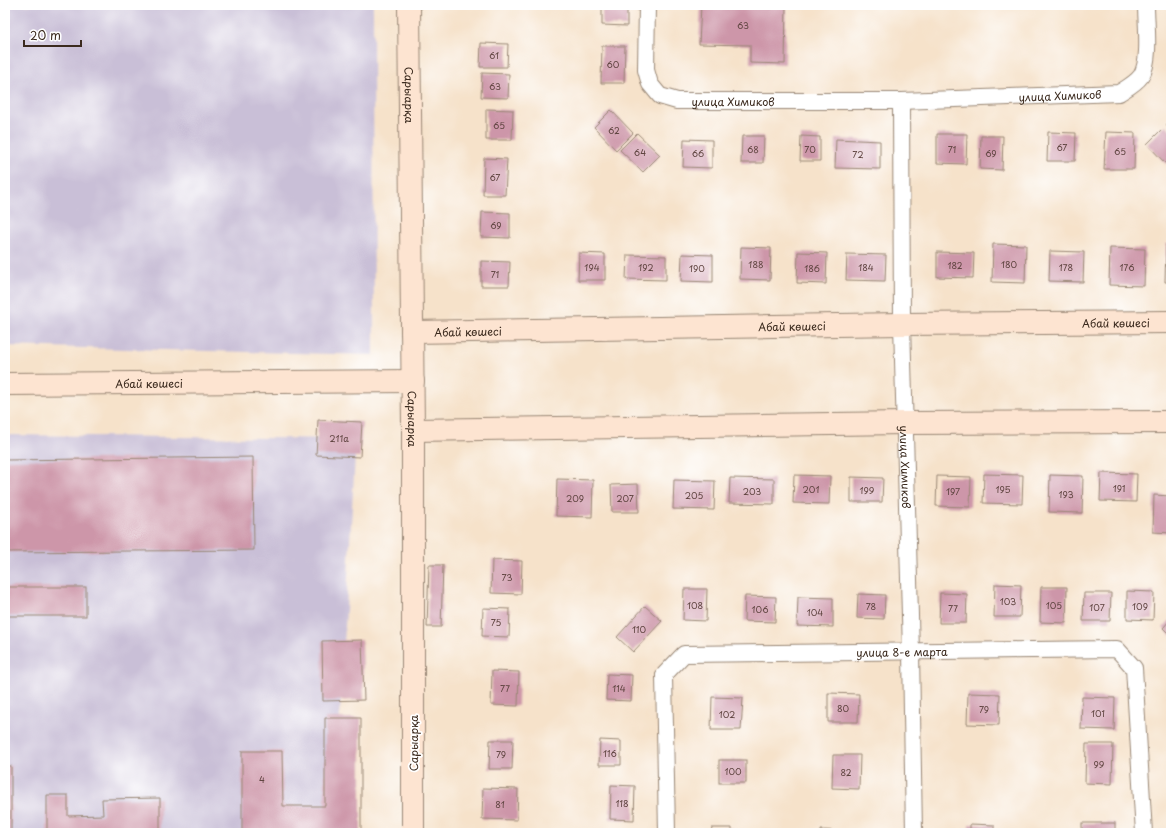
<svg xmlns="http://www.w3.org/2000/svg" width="1176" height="838" font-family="'Playpen Sans',sans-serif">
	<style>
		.industrial { fill: #c9bfd7 }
		.building { fill: #cd96a9 }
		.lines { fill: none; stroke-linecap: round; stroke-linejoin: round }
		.street-casing { stroke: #988674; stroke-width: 18 }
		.secondary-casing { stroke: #988674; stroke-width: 24 }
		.street { stroke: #fff; stroke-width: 16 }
		.secondary { stroke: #fde4d1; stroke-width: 22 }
		.labels { text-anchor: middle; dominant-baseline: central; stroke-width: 3.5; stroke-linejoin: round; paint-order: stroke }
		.number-label { font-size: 9px; fill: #604541 }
		.street-label { font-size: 11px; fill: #3b2a1e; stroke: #fff }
	</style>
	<rect width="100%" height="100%" fill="#fff"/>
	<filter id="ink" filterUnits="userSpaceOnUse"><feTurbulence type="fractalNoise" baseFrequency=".025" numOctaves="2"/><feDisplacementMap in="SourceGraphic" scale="8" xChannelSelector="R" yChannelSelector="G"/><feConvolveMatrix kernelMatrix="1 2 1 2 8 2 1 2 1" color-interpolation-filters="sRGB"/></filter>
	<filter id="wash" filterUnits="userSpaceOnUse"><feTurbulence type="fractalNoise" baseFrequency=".012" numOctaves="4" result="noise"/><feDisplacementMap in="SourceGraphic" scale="16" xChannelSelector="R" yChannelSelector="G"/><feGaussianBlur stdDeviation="0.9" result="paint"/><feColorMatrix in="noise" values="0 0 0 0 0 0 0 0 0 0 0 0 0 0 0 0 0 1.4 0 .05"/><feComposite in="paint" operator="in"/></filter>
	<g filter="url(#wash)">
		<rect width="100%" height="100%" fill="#f6e2ca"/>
		<!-- industrial -->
		<g class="industrial">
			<path d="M 5,5 L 373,5 L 374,355 L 5,346 Z"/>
			<path d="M 5,435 L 356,439 L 333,833 L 5,833 Z"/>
		</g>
		<g id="blocks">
			<!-- building -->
			<g class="building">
				<path d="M 602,5 L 627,5 L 627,26 L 602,25 Z"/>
				<path d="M 701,5 L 786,5 L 785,64 L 750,63 L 750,45 L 699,44 Z"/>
				<path d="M 481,43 L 508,44 L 507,67 L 480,67 Z"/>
				<path d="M 602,46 L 625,46 L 624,83 L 601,83 Z"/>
				<path d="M 482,73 L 509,74 L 508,98 L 481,97 Z"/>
				<path d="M 486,109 L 513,110 L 512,140 L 486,140 Z"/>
				<path d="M 611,110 L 633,133 L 616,150 L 594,127 Z"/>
				<path d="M 1166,125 L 1171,131 L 1171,159 L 1166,164 L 1147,144 Z"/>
				<path d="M 1048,132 L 1076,133 L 1075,161 L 1047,161 Z"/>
				<path d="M 1106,132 L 1135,133 L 1134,169 L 1104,169 Z"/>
				<path d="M 637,133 L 660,155 L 643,172 L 620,150 Z"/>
				<path d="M 937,134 L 967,134 L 966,164 L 937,163 Z"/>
				<path d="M 742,136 L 764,136 L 763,163 L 741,163 Z"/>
				<path d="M 801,136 L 820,137 L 820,161 L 800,161 Z"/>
				<path d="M 981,136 L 1003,136 L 1002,170 L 980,169 Z"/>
				<path d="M 684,139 L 712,140 L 712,168 L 683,167 Z"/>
				<path d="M 836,139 L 880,141 L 880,169 L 835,168 Z"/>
				<path d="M 484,158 L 507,159 L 505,195 L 483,195 Z"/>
				<path d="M 482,212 L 510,213 L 510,238 L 481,237 Z"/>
				<path d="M 993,244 L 1026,245 L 1025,283 L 992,282 Z"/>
				<path d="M 1166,244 L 1171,244 L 1171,282 L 1165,282 Z"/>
				<path d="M 741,247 L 771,248 L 770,280 L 740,279 Z"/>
				<path d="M 1110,248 L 1145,249 L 1144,286 L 1109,285 Z"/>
				<path d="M 1050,251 L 1084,252 L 1083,282 L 1049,281 Z"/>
				<path d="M 798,252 L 827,253 L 826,284 L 797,283 Z"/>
				<path d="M 937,252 L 974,253 L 973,278 L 937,277 Z"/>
				<path d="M 579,253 L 605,254 L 605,280 L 578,280 Z"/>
				<path d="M 682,254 L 713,255 L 713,282 L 681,281 Z"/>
				<path d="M 847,254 L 886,255 L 885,281 L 846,280 Z"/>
				<path d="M 627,255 L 666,256 L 666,280 L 626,279 Z"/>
				<path d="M 481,261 L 510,262 L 509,286 L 481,286 Z"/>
				<path d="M 318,420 L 362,422 L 360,457 L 316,455 Z"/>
				<path d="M 253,457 L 254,550 L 5,552 L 5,460 Z"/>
				<path d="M 1101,473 L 1137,474 L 1136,502 L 1100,501 Z"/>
				<path d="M 984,474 L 1023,475 L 1022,504 L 983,503 Z"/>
				<path d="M 794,475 L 830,476 L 829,504 L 793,503 Z"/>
				<path d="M 1050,475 L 1083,476 L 1082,513 L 1049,512 Z"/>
				<path d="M 937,476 L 971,477 L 970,507 L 936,506 Z"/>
				<path d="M 851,477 L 883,478 L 882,502 L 851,502 Z"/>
				<path d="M 730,478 L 774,479 L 774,504 L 729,503 Z"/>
				<path d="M 557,479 L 593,480 L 592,517 L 556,516 Z"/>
				<path d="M 674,480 L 715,481 L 714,510 L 673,509 Z"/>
				<path d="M 638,484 L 639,512 L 612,512 L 611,485 Z"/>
				<path d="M 1154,495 L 1171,496 L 1171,533 L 1153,532 Z"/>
				<path d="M 492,560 L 522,561 L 521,594 L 491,593 Z"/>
				<path d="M 429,565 L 443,565 L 441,627 L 427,627 Z"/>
				<path d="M 995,584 L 1021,585 L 1020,617 L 994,617 Z"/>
				<rect x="5" y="587" width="81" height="29"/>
				<path d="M 1041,587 L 1067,587 L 1066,623 L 1040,622 Z"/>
				<path d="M 684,589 L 707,589 L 706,621 L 683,620 Z"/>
				<path d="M 1127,591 L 1154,592 L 1153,620 L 1127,619 Z"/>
				<path d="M 940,593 L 967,594 L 966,623 L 939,623 Z"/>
				<path d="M 1084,593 L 1111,593 L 1110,621 L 1083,621 Z"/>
				<path d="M 858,594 L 885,595 L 884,619 L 857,618 Z"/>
				<path d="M 745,596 L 776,597 L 775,622 L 744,621 Z"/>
				<path d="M 798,597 L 833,598 L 833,627 L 797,626 Z"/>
				<path d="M 645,606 L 662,621 L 633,652 L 617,637 Z"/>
				<path d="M 483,608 L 510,609 L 509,637 L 482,636 Z"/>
				<path d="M 1171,619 L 1171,636 L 1163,628 Z"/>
				<path d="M 362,640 L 364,700 L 323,701 L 322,641 Z"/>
				<path d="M 492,671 L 519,672 L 518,706 L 491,705 Z"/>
				<path d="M 607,674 L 632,675 L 631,701 L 606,700 Z"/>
				<path d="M 828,693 L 859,694 L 858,722 L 828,722 Z"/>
				<path d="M 968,693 L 1000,694 L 999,725 L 967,724 Z"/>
				<path d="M 712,697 L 743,698 L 741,730 L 711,730 Z"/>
				<path d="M 1082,697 L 1115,698 L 1114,730 L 1081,729 Z"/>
				<path d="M 325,718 L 361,718 L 361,833 L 242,833 L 242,751 L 282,751 L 283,806 L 325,806 Z"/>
				<path d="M 490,740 L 513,740 L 512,769 L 489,769 Z"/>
				<path d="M 600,740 L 621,741 L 621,765 L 599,765 Z"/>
				<path d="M 1086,744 L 1113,744 L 1112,784 L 1085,783 Z"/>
				<path d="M 833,755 L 860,755 L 859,789 L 832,788 Z"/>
				<rect x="719" y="760" width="27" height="23"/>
				<rect x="5" y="766" width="6" height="67"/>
				<path d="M 611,785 L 635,786 L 634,820 L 610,819 Z"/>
				<path d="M 483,788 L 518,789 L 517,820 L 482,819 Z"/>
				<path d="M 47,795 L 68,795 L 68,816 L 103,815 L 102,799 L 160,798 L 160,833 L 47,833 Z"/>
				<rect x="1082" y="823" width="33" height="10"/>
				<path d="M 970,824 L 994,825 L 994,833 L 970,833 Z"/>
				<path d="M 712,828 L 732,828 L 732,833 L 711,833 Z"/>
				<path d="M 821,830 L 845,831 L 845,833 L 821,833 Z"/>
			</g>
		</g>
	</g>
	<g filter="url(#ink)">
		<use href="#blocks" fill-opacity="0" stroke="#988674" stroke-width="1"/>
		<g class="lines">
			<defs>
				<g id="street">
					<path id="s1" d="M 647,5 L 646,70 L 650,84 L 660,96 L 677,101 L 901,101 L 1119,93 C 1127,88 1136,83 1141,76 C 1151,60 1146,24 1146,5"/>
					<path id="s2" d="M 901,101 L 902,324 L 911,652 L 914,833"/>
					<path id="s3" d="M 667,833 L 664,675 L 684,654 L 1117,649 L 1134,668 L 1144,833"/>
				</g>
				<g id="secondary">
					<path id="s4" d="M 409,5 L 413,430 L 413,833"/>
					<path id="s5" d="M 412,332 L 902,324 L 1171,322"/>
					<path id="s6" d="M 5,384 L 413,381"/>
					<path d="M 413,430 L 905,423 L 1171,422"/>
				</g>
			</defs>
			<!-- street casing -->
			<use href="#street" class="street-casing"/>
			<!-- secondary casing -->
			<use href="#secondary" class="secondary-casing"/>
			<!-- street -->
			<use href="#street" class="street"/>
			<!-- secondary -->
			<use href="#secondary" class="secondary"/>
		</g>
	</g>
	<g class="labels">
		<!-- number labels -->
		<g class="number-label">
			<text x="743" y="25">63</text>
			<text x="494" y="55">61</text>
			<text x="613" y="64">60</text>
			<text x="495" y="86">63</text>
			<text x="499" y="125">65</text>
			<text x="614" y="130">62</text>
			<text x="1062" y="147">67</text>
			<text x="753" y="149">68</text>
			<text x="810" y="149">70</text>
			<text x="952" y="149">71</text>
			<text x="1120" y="151">65</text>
			<text x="640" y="152">64</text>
			<text x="698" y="153">66</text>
			<text x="991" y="153">69</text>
			<text x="858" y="154">72</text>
			<text x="495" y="177">67</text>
			<text x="496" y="225">69</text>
			<text x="756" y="264">188</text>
			<text x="1009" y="264">180</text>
			<text x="955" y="265">182</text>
			<text x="592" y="267">194</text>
			<text x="646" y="267">192</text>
			<text x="866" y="267">184</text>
			<text x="1066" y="267">178</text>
			<text x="1127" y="267">176</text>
			<text x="697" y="268">190</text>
			<text x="812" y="268">186</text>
			<text x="495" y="274">71</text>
			<text x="339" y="438">211а</text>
			<text x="1119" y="488">191</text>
			<text x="811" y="489">201</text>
			<text x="1003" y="489">195</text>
			<text x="867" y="490">199</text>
			<text x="752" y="491">203</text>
			<text x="953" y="491">197</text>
			<text x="1066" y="494">193</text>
			<text x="694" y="495">205</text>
			<text x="575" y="498">209</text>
			<text x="625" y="498">207</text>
			<text x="507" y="577">73</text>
			<text x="1008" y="601">103</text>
			<text x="695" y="605">108</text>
			<text x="1054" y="605">105</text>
			<text x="871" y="606">78</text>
			<text x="1140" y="606">109</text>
			<text x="1097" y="607">107</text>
			<text x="953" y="608">77</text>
			<text x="760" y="609">106</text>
			<text x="815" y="612">104</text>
			<text x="496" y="622">75</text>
			<text x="639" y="629">110</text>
			<text x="505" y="688">77</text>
			<text x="619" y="688">114</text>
			<text x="843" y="708">80</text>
			<text x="984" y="709">79</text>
			<text x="1098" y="713">101</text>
			<text x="727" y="714">102</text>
			<text x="610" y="753">116</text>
			<text x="501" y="754">79</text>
			<text x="1099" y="764">99</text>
			<text x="733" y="771">100</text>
			<text x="846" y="772">82</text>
			<text x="262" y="779">4</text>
			<text x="622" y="803">118</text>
			<text x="500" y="804">81</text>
		</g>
		<!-- street labels -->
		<g class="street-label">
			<text stroke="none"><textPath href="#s4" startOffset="90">Сарыарқа</textPath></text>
			<text stroke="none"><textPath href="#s1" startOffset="496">улица Химиков</textPath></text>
			<text stroke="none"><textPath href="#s1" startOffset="169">улица Химиков</textPath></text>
			<text stroke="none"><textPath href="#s5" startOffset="704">Абай көшесі</textPath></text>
			<text stroke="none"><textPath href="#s5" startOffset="380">Абай көшесі</textPath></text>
			<text stroke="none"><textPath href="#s5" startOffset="56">Абай көшесі</textPath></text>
			<text stroke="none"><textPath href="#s6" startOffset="144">Абай көшесі</textPath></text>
			<text stroke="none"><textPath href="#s4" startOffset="414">Сарыарқа</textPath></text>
			<text stroke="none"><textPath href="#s2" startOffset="366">улица Химиков</textPath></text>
			<text stroke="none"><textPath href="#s3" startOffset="405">улица 8-е марта</textPath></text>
			<text transform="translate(413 743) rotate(-90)">Сарыарқа</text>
		</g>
	</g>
	<!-- margin -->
	<rect width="1176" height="838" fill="none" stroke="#fff" stroke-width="20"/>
	<!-- scale -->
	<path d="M24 40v6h57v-6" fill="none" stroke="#3b2a1e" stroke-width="2"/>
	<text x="30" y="40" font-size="12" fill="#3b2a1e" stroke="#ffffff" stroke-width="3" paint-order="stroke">20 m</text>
</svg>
